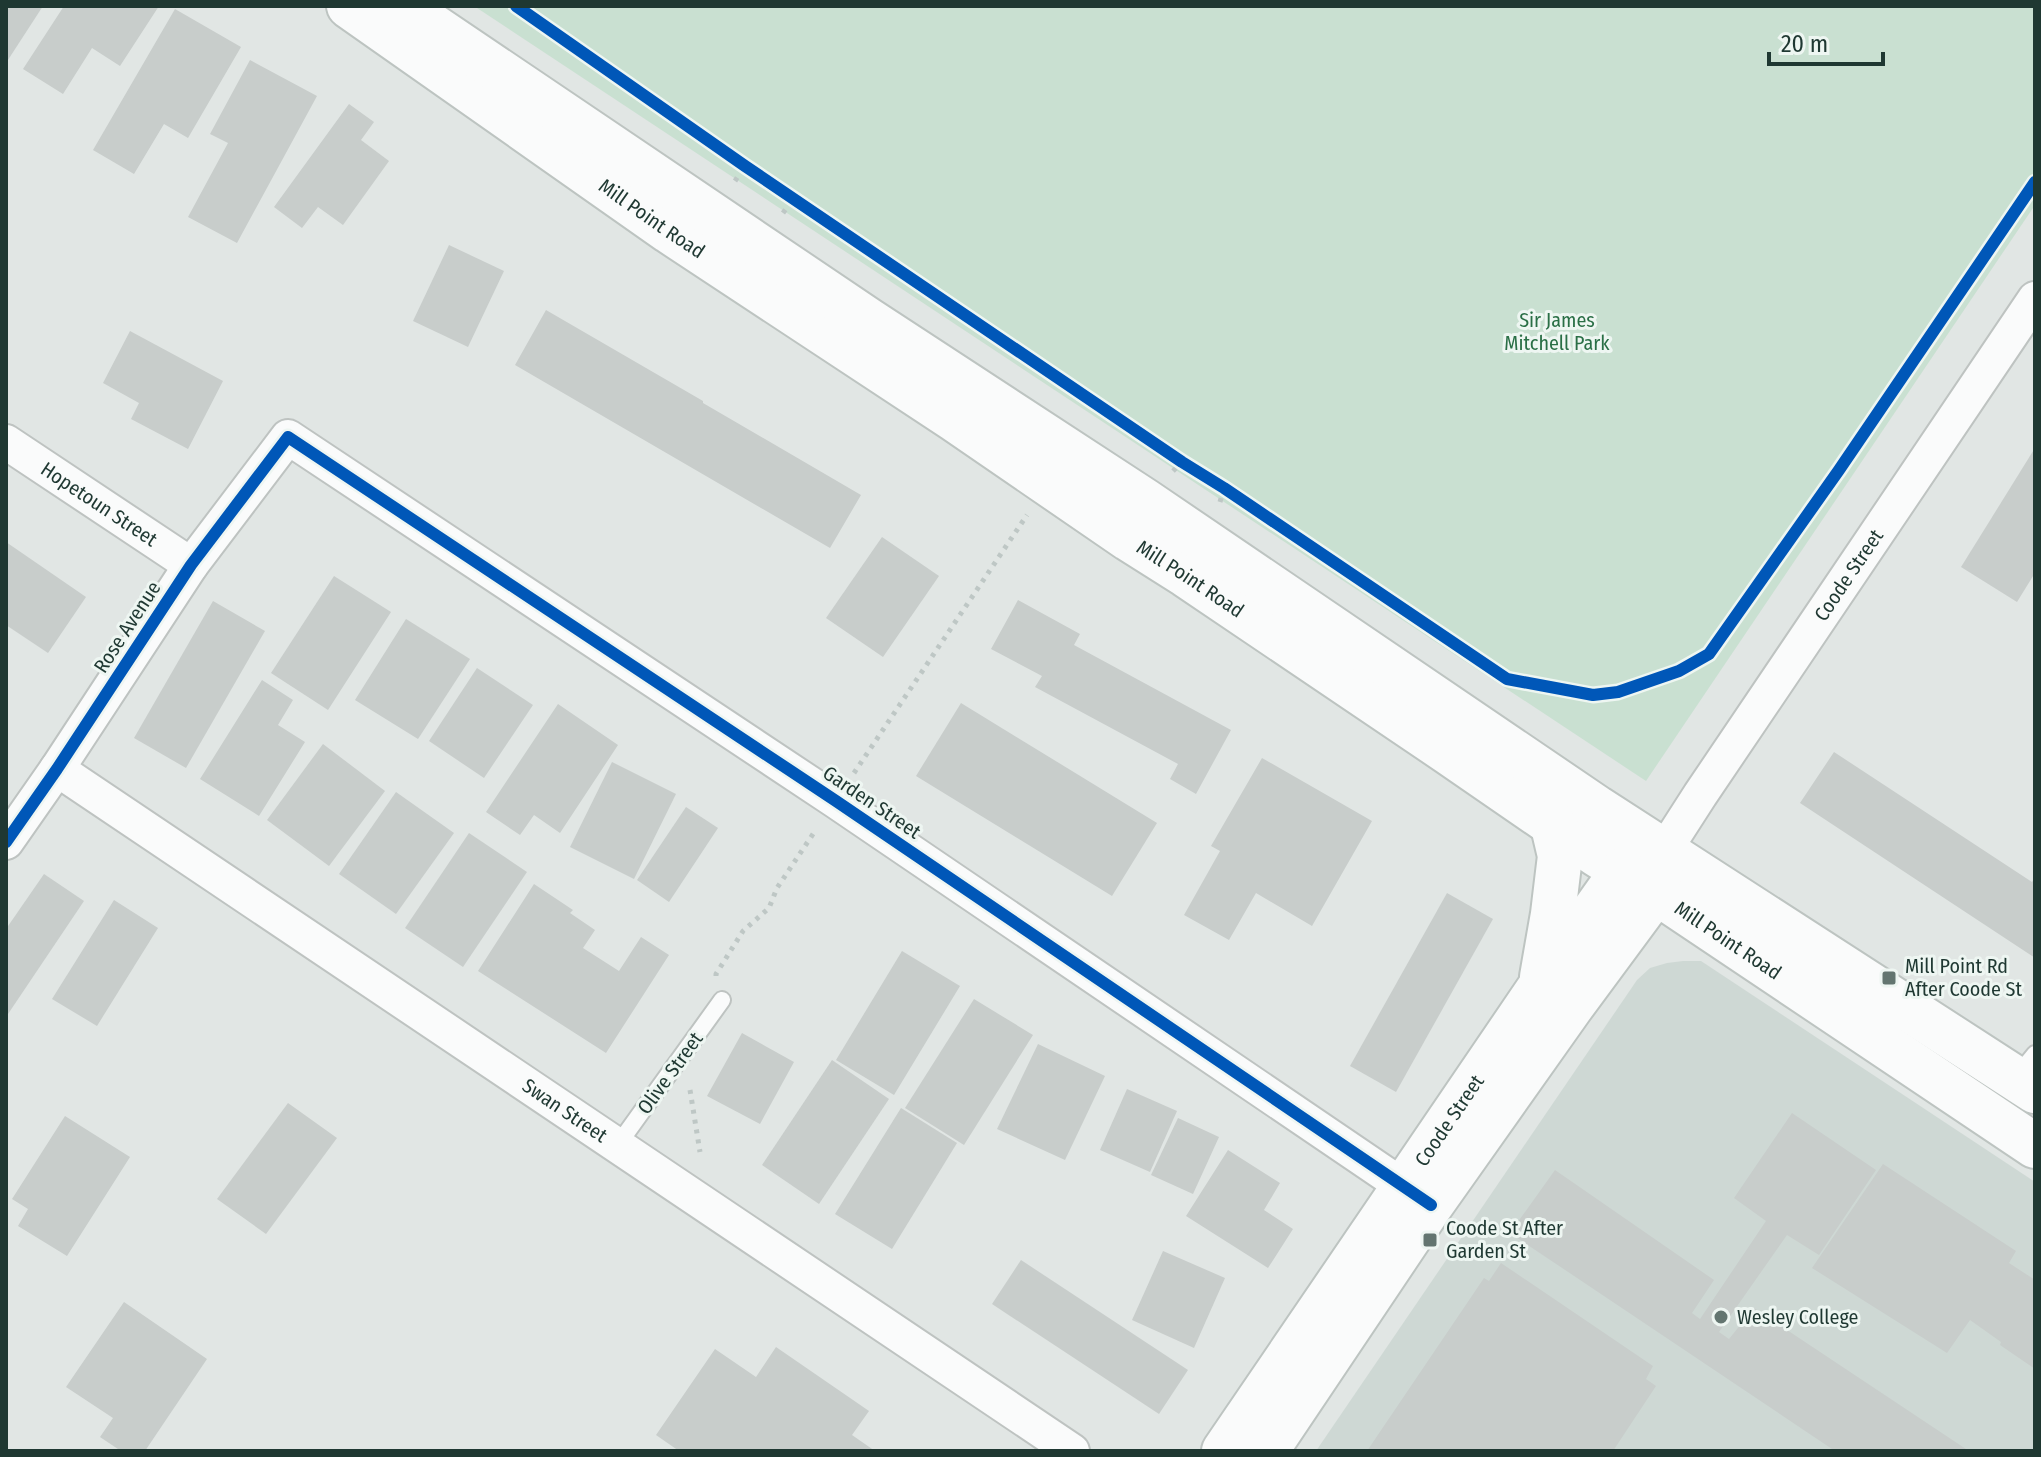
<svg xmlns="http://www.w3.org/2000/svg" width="2041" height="1457" font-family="'Fira Sans Condensed',sans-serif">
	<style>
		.built { fill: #ced8d4 }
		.green { fill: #c9e0d1 }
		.building { fill: #c8cdcb }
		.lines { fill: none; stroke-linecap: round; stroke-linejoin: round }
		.lane-casing { stroke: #bec3c1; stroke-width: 20 }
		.street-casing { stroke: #bec3c1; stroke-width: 38 }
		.secondary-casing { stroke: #bdc4c1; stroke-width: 48 }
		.path { stroke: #bec7c5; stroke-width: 5; stroke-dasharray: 4 6; stroke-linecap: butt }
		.lane { stroke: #fafbfb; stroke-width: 16 }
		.street { stroke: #fafbfb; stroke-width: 34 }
		.secondary { stroke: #fafbfb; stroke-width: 44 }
		.cycleway-casing { stroke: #eef6f2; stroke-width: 17 }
		.cycleway { stroke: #0057b8; stroke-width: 12 }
		.poi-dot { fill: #637570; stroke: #eef6f2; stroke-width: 3 }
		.labels { text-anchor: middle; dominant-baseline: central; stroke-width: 6; stroke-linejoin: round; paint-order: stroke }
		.street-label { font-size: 20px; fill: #1f3832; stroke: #eef6f2 }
		.park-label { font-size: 20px; fill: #2a6f46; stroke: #eef6f2 }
		.poi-label { font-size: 20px; fill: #1f3832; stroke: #eef6f2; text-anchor: start }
	</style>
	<rect width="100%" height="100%" fill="#e1e6e4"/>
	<!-- built -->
	<path class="built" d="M 1683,961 L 1701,961 L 2035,1182 L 2035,1451 L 1316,1451 L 1637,980 L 1650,968 L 1667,963 Z"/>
	<!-- green -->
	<path class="green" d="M 474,6 L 2035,6 L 2035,205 L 1646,781 Z"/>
	<!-- building -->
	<g class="building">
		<path d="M 6,6 L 43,6 L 6,63 Z"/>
		<path d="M 64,6 L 159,6 L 120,66 L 92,48 L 63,94 L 23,69 Z"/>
		<path d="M 175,9 L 241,47 L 188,138 L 164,124 L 134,174 L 93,150 Z"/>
		<path d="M 250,60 L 317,96 L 237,243 L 188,217 L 228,143 L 210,134 Z"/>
		<path d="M 349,104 L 374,122 L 361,140 L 389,161 L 343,225 L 318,207 L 302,228 L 274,207 Z"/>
		<path d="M 449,245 L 504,271 L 468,347 L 413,321 Z"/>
		<path d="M 546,310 L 703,401 L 703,403 L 861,495 L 830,548 L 515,365 Z"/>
		<path d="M 130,331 L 223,381 L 188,449 L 131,419 L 139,403 L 103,383 Z"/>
		<path d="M 2035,448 L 2035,573 L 2017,602 L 1961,567 Z"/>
		<path d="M 882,537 L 939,576 L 883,657 L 826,618 Z"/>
		<path d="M 6,542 L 86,597 L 48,653 L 6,625 Z"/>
		<path d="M 334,576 L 391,612 L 328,710 L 271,673 Z"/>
		<path d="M 1018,600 L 1080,634 L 1074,645 L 1231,730 L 1196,794 L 1170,779 L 1178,764 L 1035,687 L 1042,676 L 991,649 Z"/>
		<path d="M 213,601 L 265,631 L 186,768 L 134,738 Z"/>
		<path d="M 406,619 L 470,659 L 418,739 L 355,700 Z"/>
		<path d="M 477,668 L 533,705 L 484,778 L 429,741 Z"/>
		<path d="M 262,680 L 293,700 L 278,725 L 305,742 L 259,816 L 200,779 Z"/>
		<path d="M 961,703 L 1157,823 L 1112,896 L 916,776 Z"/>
		<path d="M 558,704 L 618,745 L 560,833 L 534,815 L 520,835 L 486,812 Z"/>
		<path d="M 323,744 L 385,791 L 329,866 L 267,820 Z"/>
		<path d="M 1834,752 L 2032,882 L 2035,877 L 2035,958 L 1800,803 Z"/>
		<path d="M 1262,758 L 1372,821 L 1312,926 L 1256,893 L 1229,940 L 1184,915 L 1220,851 L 1211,846 Z"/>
		<path d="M 612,762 L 676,794 L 634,879 L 570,847 Z"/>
		<path d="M 396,792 L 454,833 L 396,914 L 339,874 Z"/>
		<path d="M 686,807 L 718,828 L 669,902 L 637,880 Z"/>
		<path d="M 469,833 L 527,872 L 463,967 L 405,928 Z"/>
		<path d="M 44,874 L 84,901 L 6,1017 L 6,929 Z"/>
		<path d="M 534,884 L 573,910 L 570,913 L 595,930 L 583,948 L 619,971 L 641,937 L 669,955 L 606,1053 L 478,971 Z"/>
		<path d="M 1447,893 L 1493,919 L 1396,1092 L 1350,1066 Z"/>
		<path d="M 114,900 L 158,928 L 97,1026 L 52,999 Z"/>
		<path d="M 902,951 L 960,986 L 894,1095 L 836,1060 Z"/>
		<path d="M 974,999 L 1033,1035 L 964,1145 L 905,1108 Z"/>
		<path d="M 742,1033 L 794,1062 L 760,1124 L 707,1096 Z"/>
		<path d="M 1038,1044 L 1105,1076 L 1065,1160 L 997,1129 Z"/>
		<path d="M 832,1060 L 889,1099 L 819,1204 L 762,1165 Z"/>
		<path d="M 1127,1089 L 1177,1111 L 1150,1172 L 1100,1150 Z"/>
		<path d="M 288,1103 L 337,1138 L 266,1234 L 217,1199 Z"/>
		<path d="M 901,1108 L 957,1143 L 892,1249 L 835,1214 Z"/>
		<path d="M 1792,1113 L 1876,1170 L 1819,1255 L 1787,1235 L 1719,1332 L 1729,1339 L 1754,1308 L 1969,1451 L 1835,1451 L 1510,1233 L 1555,1170 L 1714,1280 L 1692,1313 L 1700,1319 L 1766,1221 L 1734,1198 Z"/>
		<path d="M 65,1116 L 130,1157 L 67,1256 L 18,1226 L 28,1209 L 12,1199 Z"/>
		<path d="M 1178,1118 L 1219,1137 L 1193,1194 L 1151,1175 Z"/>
		<path d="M 1228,1150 L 1280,1183 L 1264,1210 L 1293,1229 L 1268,1268 L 1186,1216 Z"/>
		<path d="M 1883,1164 L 2016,1251 L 2009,1263 L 2035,1280 L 2035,1369 L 2000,1345 L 2001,1342 L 1970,1320 L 1947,1353 L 1812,1268 Z"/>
		<path d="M 1163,1251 L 1225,1278 L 1194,1348 L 1132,1320 Z"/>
		<path d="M 1021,1260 L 1188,1370 L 1159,1414 L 992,1304 Z"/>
		<path d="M 1501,1263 L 1653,1366 L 1646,1379 L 1656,1386 L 1613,1451 L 1367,1451 L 1484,1278 L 1489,1281 Z"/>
		<path d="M 124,1302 L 207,1359 L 145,1451 L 121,1451 L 100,1437 L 113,1418 L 66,1387 Z"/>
		<path d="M 776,1347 L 869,1411 L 852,1435 L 875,1451 L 679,1451 L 656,1435 L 715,1349 L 756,1377 Z"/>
	</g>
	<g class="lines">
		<defs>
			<g id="lane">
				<path d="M 2017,1076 L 2035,1054"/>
				<path d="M 617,1146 L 722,1000"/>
			</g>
			<g id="street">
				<path id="s1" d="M 6,442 L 191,565"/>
				<path id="s2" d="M 57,769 L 1072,1451"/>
				<path d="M 6,842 L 57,769 L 191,565 L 288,437 L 836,801 L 1422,1199"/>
				<path id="s3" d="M 1664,851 L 1700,795 L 2035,299"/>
			</g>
			<g id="secondary">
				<path id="s4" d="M 349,6 L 669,231 L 954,419 L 1129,539 L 1186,575 L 1448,752 L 1596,854 L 1656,892 L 2035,1146"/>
				<path d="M 403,6 L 868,320 L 1145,501 L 1597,808 L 2035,1091"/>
				<path d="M 1542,977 L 1553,914 L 1560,856 L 1552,822"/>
				<path id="s5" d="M 1224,1451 L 1540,987 L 1623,870 L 1648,859"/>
				<path d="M 1266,1451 L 1431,1205 L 1571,1007 L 1656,892 L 1661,864"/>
			</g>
		</defs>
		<!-- lane casing -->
		<use href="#lane" class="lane-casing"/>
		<!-- street casing -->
		<use href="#street" class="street-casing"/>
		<!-- secondary casing -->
		<use href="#secondary" class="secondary-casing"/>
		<!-- path -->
		<g class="path">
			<path d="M 735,181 L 745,166"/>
			<path d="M 783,213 L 794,198"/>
			<path d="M 1173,471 L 1182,462"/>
			<path d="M 1220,502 L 1224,488"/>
			<path d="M 854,773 L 1027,515"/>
			<path d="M 716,976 L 716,974 L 743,931 L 769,908 L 777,888 L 815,831"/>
			<path d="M 690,1090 L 700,1152"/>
		</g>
		<!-- lane -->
		<use href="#lane" class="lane"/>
		<!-- street -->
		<use href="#street" class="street"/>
		<!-- secondary -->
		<use href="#secondary" class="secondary"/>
		<defs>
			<g id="cycleway">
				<path d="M 516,6 L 745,166 L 1182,462 L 1224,488 L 1507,679 L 1593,695 L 1618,692 L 1679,671 L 1709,654 L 1839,470 L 2035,182"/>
				<path d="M 6,842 L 57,769 L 191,565 L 288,437 L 836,801 L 1431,1205"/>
			</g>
		</defs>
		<!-- cycleway casing -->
		<use href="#cycleway" class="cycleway-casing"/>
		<!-- cycleway -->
		<use href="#cycleway" class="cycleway"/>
	</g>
	<!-- markers -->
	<g class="poi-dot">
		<rect x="1881" y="970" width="16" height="16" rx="4"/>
		<rect x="1422" y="1232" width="16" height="16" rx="4"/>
		<circle cx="1721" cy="1317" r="8"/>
	</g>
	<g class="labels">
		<!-- street labels -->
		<g class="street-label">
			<text stroke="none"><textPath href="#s4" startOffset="370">Mill Point Road</textPath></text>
			<text stroke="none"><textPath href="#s1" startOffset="112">Hopetoun Street</textPath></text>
			<text stroke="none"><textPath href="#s3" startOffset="332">Coode Street</textPath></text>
			<text stroke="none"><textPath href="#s4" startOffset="1018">Mill Point Road</textPath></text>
			<text transform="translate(127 627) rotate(-57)">Rose Avenue</text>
			<text transform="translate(872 802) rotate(34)">Garden Street</text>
			<text stroke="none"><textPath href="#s4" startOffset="1666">Mill Point Road</textPath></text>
			<text transform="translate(670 1073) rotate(-54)">Olive Street</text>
			<text stroke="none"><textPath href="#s2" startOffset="612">Swan Street</textPath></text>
			<text stroke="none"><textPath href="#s5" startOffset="400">Coode Street</textPath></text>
		</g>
		<!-- park labels -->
		<g class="park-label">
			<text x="1557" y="320">Sir James<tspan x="1557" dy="23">Mitchell Park</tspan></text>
		</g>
		<!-- poi labels -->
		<g class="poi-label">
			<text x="1905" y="966">Mill Point Rd<tspan x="1905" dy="23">After Coode St</tspan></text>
			<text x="1446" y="1228">Coode St After<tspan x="1446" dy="23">Garden St</tspan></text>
			<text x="1737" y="1317">Wesley College</text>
		</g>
	</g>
	<!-- border -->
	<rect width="2041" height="1457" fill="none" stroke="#1f3832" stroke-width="16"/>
	<!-- scale -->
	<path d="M1769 52v12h114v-12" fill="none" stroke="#1f3832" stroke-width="4"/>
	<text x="1781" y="52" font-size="24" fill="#1f3832" stroke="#eef6f2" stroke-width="6" paint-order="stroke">20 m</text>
</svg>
